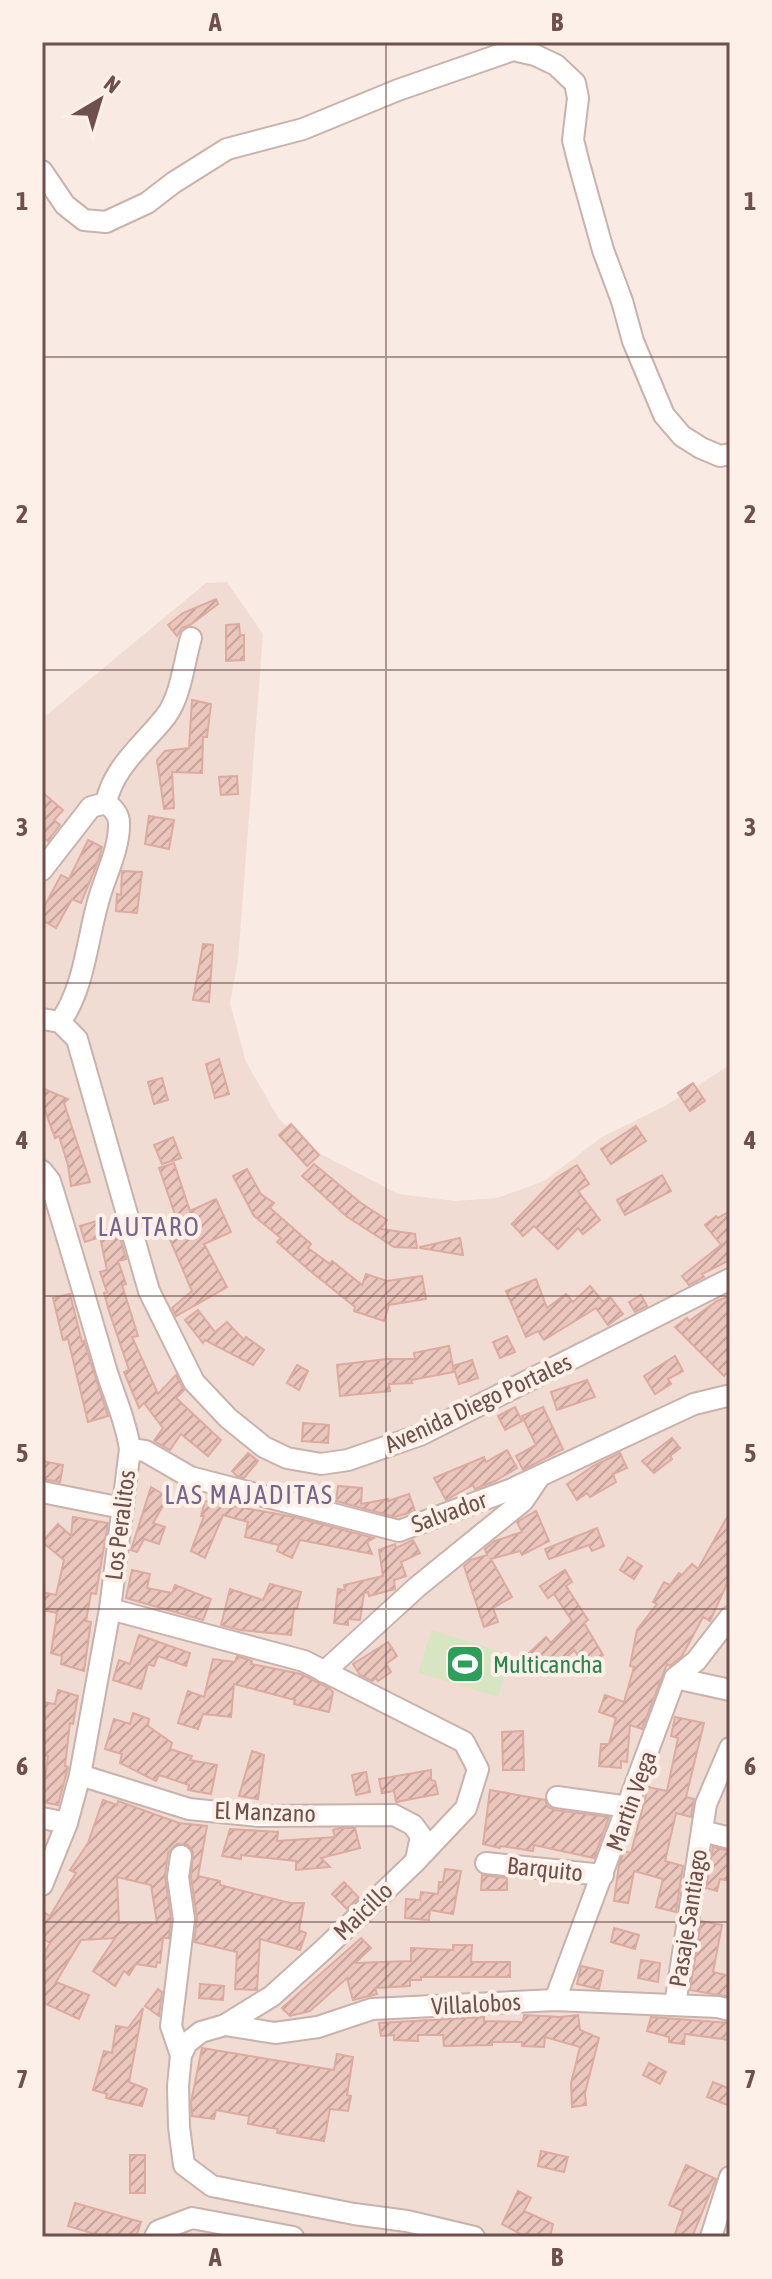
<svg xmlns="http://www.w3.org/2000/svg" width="772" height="2279" font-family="'Asap Condensed',sans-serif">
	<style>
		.residential { fill: #f0dcd2 }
		.green { fill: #d8e5c3 }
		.building { fill: url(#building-hatch); stroke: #dcaaa0; stroke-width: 2; fill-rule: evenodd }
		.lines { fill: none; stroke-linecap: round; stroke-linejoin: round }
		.minor-casing { stroke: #c8b2ab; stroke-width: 24 }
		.minor { stroke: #fff; stroke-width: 20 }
		.grid { fill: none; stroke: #6e514c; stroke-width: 2; stroke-opacity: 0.55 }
		.labels { text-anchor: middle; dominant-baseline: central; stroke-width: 8; stroke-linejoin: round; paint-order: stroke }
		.street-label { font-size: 24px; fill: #6e514c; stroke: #fdf0e8 }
		.leisure-label { font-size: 24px; fill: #27864d; stroke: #fdf0e8; text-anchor: start }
		.neighbourhood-label { font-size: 26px; letter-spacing: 2px; fill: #75648b; stroke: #fdf0e8 }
		.neatline { fill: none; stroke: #6e514c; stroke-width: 3 }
		.grid-label { font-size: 26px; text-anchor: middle; font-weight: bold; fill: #6e514c }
	</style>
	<defs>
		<pattern id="building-hatch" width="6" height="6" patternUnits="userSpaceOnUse" patternTransform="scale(2)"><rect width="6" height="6" fill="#ebc6bd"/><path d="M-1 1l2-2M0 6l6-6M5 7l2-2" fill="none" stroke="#c3a39c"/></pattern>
	</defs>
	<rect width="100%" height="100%" fill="#f9ebe3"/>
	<!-- residential -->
	<path class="residential" d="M 227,582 L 263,634 L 238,960 L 230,1003 L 246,1062 L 279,1119 L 319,1153 L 398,1194 L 455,1201 L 497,1198 L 544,1181 L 602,1137 L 663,1107 L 730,1065 L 730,2237 L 42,2237 L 42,719 L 206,583 Z"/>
	<!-- green -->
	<path class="green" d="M 431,1630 L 511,1655 L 498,1697 L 418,1673 Z"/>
	<!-- building -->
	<g class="building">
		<path d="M 216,599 L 218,604 L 190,625 L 182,628 L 177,636 L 168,625 L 183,613 Z"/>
		<path d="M 239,624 L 240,635 L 244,635 L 244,660 L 226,661 L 226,625 Z"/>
		<path d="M 192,700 L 211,704 L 207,737 L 203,737 L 202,773 L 172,772 L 174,808 L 164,809 L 157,760 L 165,751 L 189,748 Z"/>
		<path d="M 237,776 L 238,794 L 221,795 L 219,777 Z"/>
		<path d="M 42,792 L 63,810 L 54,820 L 60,825 L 48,841 L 42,836 Z"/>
		<path d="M 149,816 L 174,820 L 169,849 L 145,844 Z"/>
		<path d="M 88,840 L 102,847 L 99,859 L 81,903 L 72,899 L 56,928 L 42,920 L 42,911 L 61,875 L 69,879 Z"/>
		<path d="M 122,871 L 142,872 L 137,913 L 116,911 L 117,894 L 121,895 Z"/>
		<path d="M 203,944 L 213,945 L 209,1002 L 193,1000 Z"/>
		<path d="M 219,1059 L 229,1094 L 215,1098 L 206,1064 Z"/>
		<path d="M 162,1078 L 168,1100 L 154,1104 L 148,1082 Z"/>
		<path d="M 693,1083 L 705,1101 L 690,1111 L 678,1093 Z"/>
		<path d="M 42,1088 L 68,1099 L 64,1103 L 90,1182 L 71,1186 L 68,1165 L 59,1136 L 55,1138 L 42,1102 Z"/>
		<path d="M 291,1124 L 319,1155 L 307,1166 L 279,1135 Z"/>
		<path d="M 636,1126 L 646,1141 L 611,1164 L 601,1149 Z"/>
		<path d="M 173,1137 L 181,1158 L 162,1164 L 154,1145 Z"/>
		<path d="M 174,1163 L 190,1211 L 216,1199 L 231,1232 L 204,1244 L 227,1287 L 176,1316 L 172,1308 L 192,1291 L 165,1228 L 178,1223 L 159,1168 Z"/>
		<path d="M 314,1164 L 361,1203 L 387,1220 L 381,1229 L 415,1234 L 417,1248 L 394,1247 L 346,1216 L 302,1176 Z"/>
		<path d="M 577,1165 L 589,1184 L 578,1191 L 600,1220 L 583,1234 L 578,1228 L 558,1249 L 534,1226 L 523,1236 L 512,1224 L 556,1178 Z"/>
		<path d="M 247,1169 L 261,1194 L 274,1203 L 270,1208 L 311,1244 L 308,1248 L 330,1264 L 332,1261 L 362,1285 L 366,1274 L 387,1281 L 422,1276 L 426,1299 L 389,1305 L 384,1321 L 354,1311 L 355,1307 L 309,1270 L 277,1242 L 281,1238 L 254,1216 L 233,1176 Z"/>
		<path d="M 662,1175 L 671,1191 L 625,1215 L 617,1200 Z"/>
		<path d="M 730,1211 L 730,1260 L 702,1274 L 704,1277 L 689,1285 L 682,1276 L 721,1245 L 705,1225 L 716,1216 L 718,1218 Z"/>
		<path d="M 97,1221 L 100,1232 L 107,1230 L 110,1239 L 120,1237 L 126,1259 L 118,1261 L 126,1284 L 122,1285 L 138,1336 L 132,1337 L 158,1394 L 176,1375 L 184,1390 L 176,1398 L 221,1440 L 208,1456 L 181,1434 L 170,1450 L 154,1441 L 163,1428 L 144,1403 L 139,1408 L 124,1372 L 129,1370 L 109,1311 L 104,1293 L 107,1292 L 100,1272 L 107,1270 L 100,1237 L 85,1242 L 80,1226 Z"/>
		<path d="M 460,1238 L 463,1255 L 420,1248 L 420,1247 Z"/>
		<path d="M 536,1279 L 547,1308 L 566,1294 L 573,1302 L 590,1286 L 603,1302 L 610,1297 L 623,1314 L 608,1325 L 596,1308 L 544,1340 L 538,1331 L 526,1337 L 506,1291 Z"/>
		<path d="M 70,1294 L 82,1342 L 84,1341 L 108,1416 L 88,1422 L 68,1339 L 63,1340 L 53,1298 Z"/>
		<path d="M 641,1295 L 647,1306 L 635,1312 L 629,1302 Z"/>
		<path d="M 730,1296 L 730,1370 L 724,1376 L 675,1327 L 687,1318 L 689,1321 L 717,1301 Z"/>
		<path d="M 198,1310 L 215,1332 L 227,1322 L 244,1340 L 246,1337 L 264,1350 L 253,1365 L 205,1340 L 203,1343 L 185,1320 Z"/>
		<path d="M 507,1336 L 515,1352 L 500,1358 L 493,1342 Z"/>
		<path d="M 449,1346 L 454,1372 L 411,1380 L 412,1383 L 389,1384 L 390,1391 L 340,1396 L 337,1365 L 387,1359 L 415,1359 L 414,1353 Z"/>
		<path d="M 675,1356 L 683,1371 L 668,1379 L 671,1384 L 655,1394 L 644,1376 Z"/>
		<path d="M 472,1360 L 478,1378 L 459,1384 L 453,1366 Z"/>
		<path d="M 297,1365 L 308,1371 L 299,1390 L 287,1383 Z"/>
		<path d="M 587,1380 L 595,1397 L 557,1410 L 551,1392 Z"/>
		<path d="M 515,1407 L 522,1421 L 505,1430 L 498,1416 Z"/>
		<path d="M 543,1407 L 563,1449 L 523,1470 L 516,1456 L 536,1445 L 522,1416 Z"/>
		<path d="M 303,1423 L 329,1425 L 328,1443 L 302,1441 Z"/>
		<path d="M 672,1438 L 680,1448 L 670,1456 L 672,1459 L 654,1473 L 642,1461 Z"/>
		<path d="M 507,1450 L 517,1468 L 495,1481 L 475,1489 L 473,1485 L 446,1500 L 434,1478 L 484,1457 L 486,1462 Z"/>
		<path d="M 248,1453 L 258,1461 L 244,1478 L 237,1476 L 232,1471 Z"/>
		<path d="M 620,1453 L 627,1468 L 613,1474 L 616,1482 L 590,1497 L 587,1493 L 577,1500 L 567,1484 L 593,1466 Z"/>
		<path d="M 42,1461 L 63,1465 L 60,1482 L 42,1479 Z"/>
		<path d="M 338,1486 L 362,1488 L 361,1504 L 388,1499 L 388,1501 L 409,1494 L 415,1511 L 395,1517 L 336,1501 Z"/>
		<path d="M 151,1487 L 168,1497 L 153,1523 L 165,1527 L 159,1544 L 144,1539 L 137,1552 L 131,1550 Z"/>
		<path d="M 205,1501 L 294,1517 L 374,1538 L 367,1542 L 372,1554 L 300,1540 L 292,1558 L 277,1551 L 279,1545 L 245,1537 L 248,1522 L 223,1515 L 205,1558 L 191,1551 L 204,1516 L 201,1516 Z"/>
		<path d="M 536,1511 L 549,1541 L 522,1555 L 520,1551 L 491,1559 L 512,1597 L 493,1608 L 498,1622 L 484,1627 L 464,1566 L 471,1560 L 487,1555 L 485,1549 L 495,1541 L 522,1532 L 517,1522 Z"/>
		<path d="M 730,1512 L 730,1577 L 710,1621 L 703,1617 L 682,1656 L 670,1666 L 667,1664 L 642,1729 L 630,1725 L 627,1762 L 621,1761 L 621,1768 L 599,1766 L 601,1744 L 609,1744 L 616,1718 L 599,1712 L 605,1695 L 624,1702 L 634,1667 L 630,1666 L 637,1630 L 657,1604 L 653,1602 L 664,1582 L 670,1585 L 679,1573 L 682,1575 L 692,1564 L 698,1569 Z"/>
		<path d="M 73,1517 L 108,1523 L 96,1594 L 91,1593 L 86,1621 L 91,1622 L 84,1671 L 61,1664 L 62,1656 L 51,1653 L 57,1613 L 42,1610 L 42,1592 L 56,1595 L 64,1560 L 42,1542 L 58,1524 L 71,1536 Z"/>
		<path d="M 597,1528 L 604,1546 L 592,1551 L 589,1545 L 549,1559 L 545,1549 Z"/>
		<path d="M 413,1540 L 420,1553 L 401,1562 L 406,1576 L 394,1580 L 395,1589 L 369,1596 L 368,1592 L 364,1593 L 360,1620 L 348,1619 L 348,1625 L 334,1623 L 338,1589 L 345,1590 L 344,1585 L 383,1576 L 379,1550 L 395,1544 L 396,1548 Z"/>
		<path d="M 628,1557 L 642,1566 L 634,1579 L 620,1570 Z"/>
		<path d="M 132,1570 L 150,1574 L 147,1588 L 172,1593 L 175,1585 L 211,1599 L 203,1620 L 126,1598 Z"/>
		<path d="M 565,1570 L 572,1582 L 566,1586 L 588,1620 L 584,1623 L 603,1655 L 586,1667 L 574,1650 L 548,1676 L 527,1655 L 546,1637 L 551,1643 L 572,1621 L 554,1594 L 548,1598 L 540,1586 Z"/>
		<path d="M 270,1584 L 301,1592 L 297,1608 L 294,1608 L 291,1635 L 240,1630 L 221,1625 L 230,1589 L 263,1600 Z"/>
		<path d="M 139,1635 L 190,1653 L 186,1666 L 158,1656 L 154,1666 L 148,1664 L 141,1689 L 113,1680 L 119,1660 L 130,1664 Z"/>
		<path d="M 388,1642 L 397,1656 L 386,1664 L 391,1672 L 378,1681 L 376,1678 L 372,1681 L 360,1675 L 353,1664 Z"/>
		<path d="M 237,1656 L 252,1661 L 251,1664 L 301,1674 L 329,1688 L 333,1692 L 329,1712 L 294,1704 L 295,1700 L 234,1684 L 231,1717 L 203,1714 L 198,1729 L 178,1723 L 188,1691 L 204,1697 L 213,1659 L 235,1662 Z"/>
		<path d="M 58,1690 L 78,1696 L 73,1724 L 70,1723 L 65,1766 L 68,1767 L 58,1805 L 42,1802 L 48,1756 L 42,1755 L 42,1702 L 55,1704 Z"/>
		<path d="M 133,1713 L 149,1719 L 148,1726 L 172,1743 L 170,1749 L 192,1756 L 190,1760 L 217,1765 L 211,1794 L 188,1790 L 189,1785 L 159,1775 L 156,1781 L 120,1763 L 122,1754 L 105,1749 L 114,1719 L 130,1724 Z"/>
		<path d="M 675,1717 L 704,1723 L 686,1797 L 694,1799 L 691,1817 L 676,1813 L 665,1861 L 683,1866 L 676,1912 L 656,1907 L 663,1879 L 634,1871 L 628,1903 L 614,1901 L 619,1865 L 624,1851 L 631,1853 L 648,1787 L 667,1791 L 678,1738 L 671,1736 Z"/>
		<path d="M 523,1731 L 524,1770 L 503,1770 L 502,1732 Z"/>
		<path d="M 252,1751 L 264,1755 L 258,1799 L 239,1796 Z"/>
		<path d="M 431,1770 L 431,1780 L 435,1781 L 438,1794 L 396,1802 L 394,1791 L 382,1793 L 379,1779 Z"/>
		<path d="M 366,1772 L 370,1792 L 356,1795 L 352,1775 Z"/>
		<path d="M 490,1790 L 545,1800 L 548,1807 L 555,1810 L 609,1817 L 594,1858 L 534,1845 L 533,1851 L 501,1846 L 500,1848 L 483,1844 Z"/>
		<path d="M 103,1800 L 117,1805 L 118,1801 L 179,1823 L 207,1826 L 198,1876 L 220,1881 L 220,1885 L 290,1903 L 304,1903 L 299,1930 L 306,1933 L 300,1950 L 260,1939 L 257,1990 L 235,1989 L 237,1952 L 194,1942 L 197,1918 L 191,1877 L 193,1852 L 188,1845 L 177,1844 L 168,1853 L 165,1876 L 171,1919 L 169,1938 L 163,1938 L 160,1963 L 157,1962 L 156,1967 L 136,1964 L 129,1975 L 124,1971 L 115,1986 L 93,1971 L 115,1938 L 81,1940 L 56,1982 L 89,1995 L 79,2019 L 44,2003 L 42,2007 L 42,1957 L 50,1943 L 42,1938 L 42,1911 L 50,1916 L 76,1873 L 70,1870 L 88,1843 ZM 117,1877 L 151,1885 L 157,1923 L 119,1923 Z"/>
		<path d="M 340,1828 L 355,1828 L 360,1848 L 321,1858 L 330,1867 L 296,1870 L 296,1861 L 241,1855 L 241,1859 L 222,1856 L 230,1829 L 278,1832 L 277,1841 L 335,1837 L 333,1830 Z"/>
		<path d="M 713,1847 L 730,1851 L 730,1881 L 720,1879 L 717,1891 L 706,1888 Z"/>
		<path d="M 445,1869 L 461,1871 L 453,1914 L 430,1910 L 429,1920 L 405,1918 L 406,1899 L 420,1900 L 421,1892 L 438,1894 L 439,1882 L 443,1882 Z"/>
		<path d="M 482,1875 L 507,1878 L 507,1890 L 481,1890 Z"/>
		<path d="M 344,1882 L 359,1898 L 347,1909 L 332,1894 Z"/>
		<path d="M 701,1921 L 722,1925 L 713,1972 L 730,1976 L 730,1997 L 690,1990 Z"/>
		<path d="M 614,1928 L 639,1935 L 635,1949 L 611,1942 Z"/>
		<path d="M 361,1938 L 371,1948 L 355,1963 L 411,1961 L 411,1948 L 453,1950 L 453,1945 L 472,1945 L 471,1962 L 510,1962 L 510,1977 L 421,1977 L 421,1980 L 410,1980 L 410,1986 L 375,1988 L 377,1994 L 353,2000 L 347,1978 L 310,2011 L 290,2016 L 282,2008 Z"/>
		<path d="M 641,1960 L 660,1963 L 658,1982 L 638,1978 Z"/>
		<path d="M 581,1966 L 603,1971 L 599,1989 L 577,1984 Z"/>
		<path d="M 200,1984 L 224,1986 L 223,2000 L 199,1998 Z"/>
		<path d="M 158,1989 L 162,1992 L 159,2016 L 145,2006 Z"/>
		<path d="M 143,2008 L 129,2082 L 147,2089 L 142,2106 L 106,2098 L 107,2094 L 93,2090 L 104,2051 L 112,2053 L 116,2026 L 128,2028 Z"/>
		<path d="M 524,2015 L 560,2017 L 578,2015 L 580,2030 L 599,2038 L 585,2093 L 586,2105 L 572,2107 L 571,2083 L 580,2047 L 545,2037 L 544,2047 L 522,2046 L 522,2042 L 492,2042 L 492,2045 L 444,2046 L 443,2035 L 418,2035 L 418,2041 L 394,2040 L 394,2035 L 381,2036 L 379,2023 L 484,2017 L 484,2021 L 523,2022 Z"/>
		<path d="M 651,2017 L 730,2023 L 730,2040 L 685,2034 L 684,2044 L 669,2042 L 669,2037 L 647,2031 Z"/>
		<path d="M 202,2048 L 334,2070 L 337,2054 L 353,2057 L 347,2095 L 351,2096 L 348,2111 L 330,2109 L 324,2141 L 277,2133 L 278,2129 L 248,2124 L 249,2116 L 216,2110 L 214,2119 L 192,2116 L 191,2102 Z"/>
		<path d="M 649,2063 L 666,2072 L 660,2084 L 643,2075 Z"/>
		<path d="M 713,2082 L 730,2089 L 730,2106 L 707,2097 Z"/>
		<path d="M 541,2151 L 568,2157 L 564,2172 L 538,2166 Z"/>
		<rect x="130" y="2155" width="15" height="38"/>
		<path d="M 686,2165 L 716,2179 L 692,2237 L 674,2237 L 683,2211 L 669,2205 Z"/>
		<path d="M 518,2191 L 531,2198 L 524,2211 L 553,2224 L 550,2237 L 526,2237 L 502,2224 Z"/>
		<path d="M 75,2203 L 141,2222 L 136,2237 L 105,2237 L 68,2226 Z"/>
	</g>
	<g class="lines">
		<defs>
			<g id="minor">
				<path d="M 42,171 L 65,205 L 84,220 L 106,222 L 147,203 L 173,183 L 227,149 L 303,129 L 398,90 L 513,50 L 535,55 L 556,65 L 575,83 L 578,98 L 573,140 L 579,164 L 603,250 L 622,301 L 633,341 L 664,415 L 682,436 L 701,448 L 720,456 L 730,454"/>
				<path d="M 106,803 C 113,767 144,744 166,716 C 181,696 184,662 191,638"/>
				<path d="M 42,870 L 91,807 L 106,803 C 113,808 119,814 119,823 C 120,849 104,878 98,902 C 87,941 84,989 60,1022"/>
				<path d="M 42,1019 L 60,1022 L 77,1039 L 149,1291 L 194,1382 L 228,1418 L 264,1447 L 287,1458 L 321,1464 L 348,1460 L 420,1435 L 730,1279"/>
				<path d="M 42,1171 L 50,1181 C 69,1242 87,1304 105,1366 C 113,1394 126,1420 130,1449 L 110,1609 L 80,1775 L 67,1823 L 42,1885"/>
				<path d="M 130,1449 L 145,1451 L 190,1477 L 399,1531 L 512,1489 L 694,1404 L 727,1396"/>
				<path d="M 42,1492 L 122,1508"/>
				<path d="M 110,1609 L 304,1661 L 464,1742 L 478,1769 L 466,1808 L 416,1861 L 322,1951 L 272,1996 L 225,2025 L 201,2032 L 187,2043 L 181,2055 L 178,2086 L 179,2127 L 184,2165 L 212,2186 L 354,2214 L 407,2221 L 474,2237"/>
				<path d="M 324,1672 L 417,1587 L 523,1501 L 540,1476"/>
				<path d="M 675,1678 L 730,1690"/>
				<path d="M 80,1775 L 189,1809 L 258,1816 L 394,1815 L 413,1825 L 421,1836 L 416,1860"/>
				<path d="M 557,1797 L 629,1807"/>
				<path d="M 42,1818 L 67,1823"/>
				<path d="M 702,1831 L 730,1838"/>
				<path d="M 181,1856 L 178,1877 L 184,1919 L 171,2026 L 181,2055"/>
				<path d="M 486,1863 L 603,1875"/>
				<path d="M 555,2000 L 675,1678 L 696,1661 L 730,1617"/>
				<path d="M 675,2005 L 706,1804 L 730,1748"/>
				<path d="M 225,2025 L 275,2033 L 318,2027 L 372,2009 L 555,2000 L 718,2007 L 730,2010"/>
				<path d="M 155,2237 L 158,2231 L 192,2218 L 293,2237"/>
				<path d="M 711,2237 L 730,2177"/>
			</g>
		</defs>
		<!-- minor casing -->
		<use href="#minor" class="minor-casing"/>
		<!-- minor -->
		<use href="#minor" class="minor"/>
	</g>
	<!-- grid -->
	<path class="grid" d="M 386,42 L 386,2237M 42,357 L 730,357M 42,670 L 730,670M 42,983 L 730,983M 42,1296 L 730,1296M 42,1609 L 730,1609M 42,1922 L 730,1922"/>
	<!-- icons -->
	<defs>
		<symbol id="stadium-square" viewBox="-11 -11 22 22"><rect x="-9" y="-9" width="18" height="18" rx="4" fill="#2e9e5b" stroke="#fdf0e8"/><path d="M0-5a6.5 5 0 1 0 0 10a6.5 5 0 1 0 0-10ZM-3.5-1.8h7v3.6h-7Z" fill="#fff"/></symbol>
	</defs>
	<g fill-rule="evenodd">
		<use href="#stadium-square" x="443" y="1642" width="44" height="44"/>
	</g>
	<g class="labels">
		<!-- street labels -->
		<g class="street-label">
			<text transform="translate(478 1403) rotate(-25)">Avenida Diego Portales</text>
			<text transform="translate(449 1512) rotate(-20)">Salvador</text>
			<text transform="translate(120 1525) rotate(-83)">Los Peralitos</text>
			<text transform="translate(631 1801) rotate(-70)">Martin Vega</text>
			<text transform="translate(265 1812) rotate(2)">El Manzano</text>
			<text transform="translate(545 1869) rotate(6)">Barquito</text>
			<text transform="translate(363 1911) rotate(-44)">Maicillo</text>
			<text transform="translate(688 1918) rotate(-81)">Pasaje Santiago</text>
			<text transform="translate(476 2004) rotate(-3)">Villalobos</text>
		</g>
		<!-- leisure labels -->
		<g class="leisure-label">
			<text x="493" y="1664">Multicancha</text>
		</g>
		<!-- neighbourhood labels -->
		<g class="neighbourhood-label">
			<text x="149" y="1227">LAUTARO</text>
			<text x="249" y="1495">LAS MAJADITAS</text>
		</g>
	</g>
	<!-- border -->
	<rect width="772" height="2279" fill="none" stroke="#fdf0e8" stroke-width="88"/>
	<!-- north arrow -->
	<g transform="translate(100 100) rotate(38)" stroke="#fdf0e8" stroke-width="6" paint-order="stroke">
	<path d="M0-6L14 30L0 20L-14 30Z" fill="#6e514c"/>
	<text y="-12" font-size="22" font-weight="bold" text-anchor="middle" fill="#6e514c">N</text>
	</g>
	<rect x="44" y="44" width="684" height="2191" class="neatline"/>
	<g class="grid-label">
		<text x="215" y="31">A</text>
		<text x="557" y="31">B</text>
		<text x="22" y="210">1</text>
		<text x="750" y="210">1</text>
		<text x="22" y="523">2</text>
		<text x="750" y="523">2</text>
		<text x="22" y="836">3</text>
		<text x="750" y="836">3</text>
		<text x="22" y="1149">4</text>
		<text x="750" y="1149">4</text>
		<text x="22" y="1462">5</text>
		<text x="750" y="1462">5</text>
		<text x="22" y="1775">6</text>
		<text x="750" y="1775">6</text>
		<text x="22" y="2088">7</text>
		<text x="750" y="2088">7</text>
		<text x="215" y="2266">A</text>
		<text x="557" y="2266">B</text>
	</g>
</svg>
